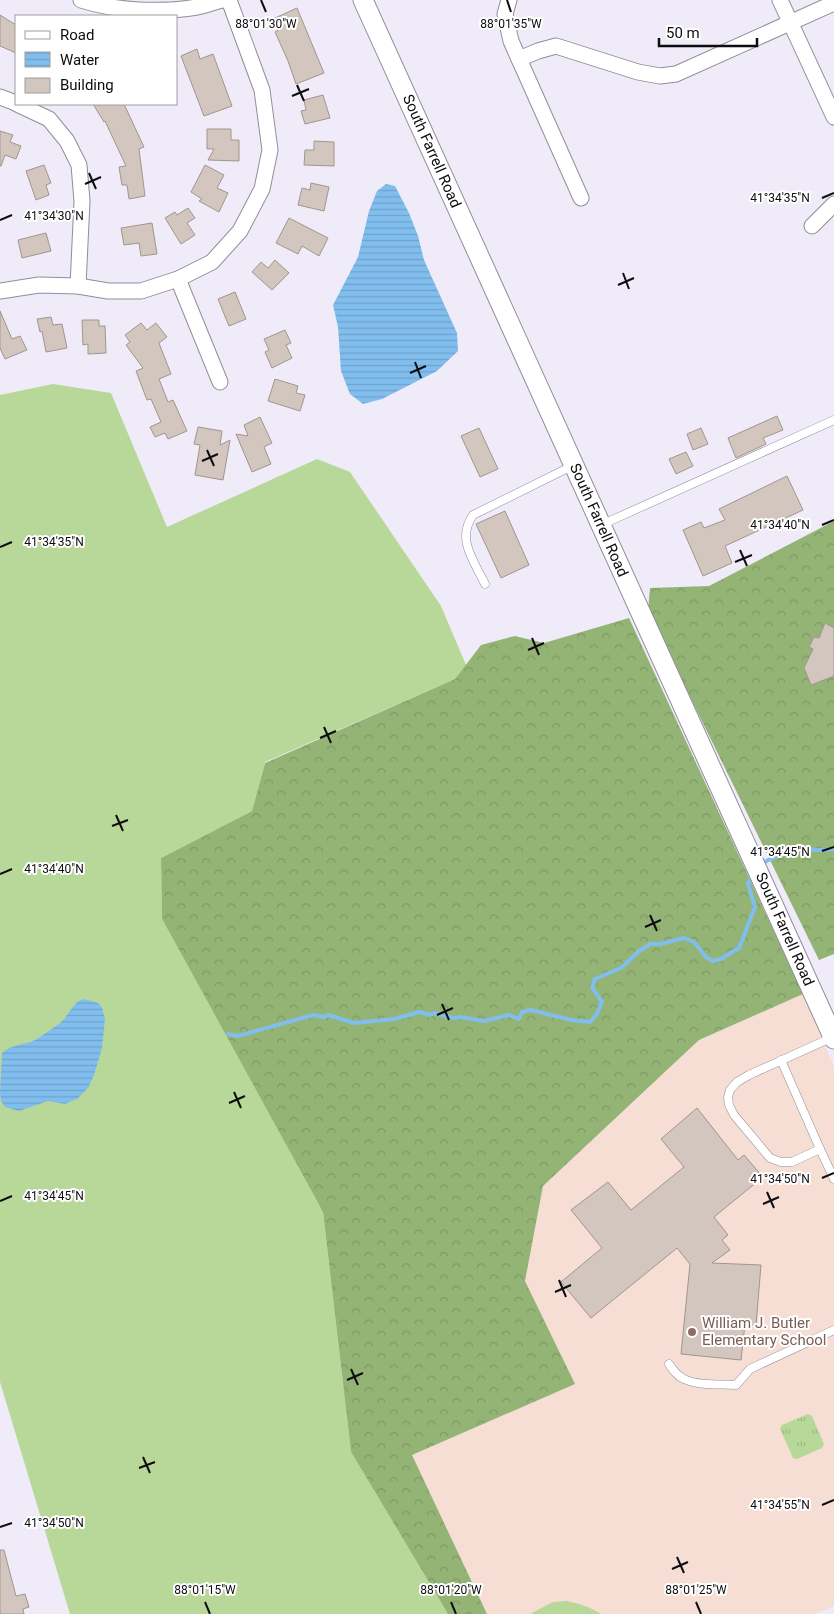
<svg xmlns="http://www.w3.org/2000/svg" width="834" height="1614" font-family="Roboto,sans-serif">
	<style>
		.education { fill: #f6ded4 }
		.grass { fill: #b8d899 }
		.forest { fill: url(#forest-crowns) }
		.park { fill: url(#park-tufts) }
		.water { fill: url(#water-rules) }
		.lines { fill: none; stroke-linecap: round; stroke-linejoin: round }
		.stream { stroke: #81beee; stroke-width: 4 }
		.building { fill: #d3c6bf; stroke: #a1958f }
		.service-casing { stroke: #918d99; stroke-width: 9 }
		.minor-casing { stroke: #918d99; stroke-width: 17 }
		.tertiary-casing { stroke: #918d99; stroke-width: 21 }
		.service { stroke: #fff; stroke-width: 8 }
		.minor { stroke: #fff; stroke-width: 15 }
		.tertiary { stroke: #fff; stroke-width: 19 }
		.ticks { fill: none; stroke: #0d0c10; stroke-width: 2 }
		.education-dot { fill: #8d6e63; stroke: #fff; stroke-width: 2 }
		.labels { text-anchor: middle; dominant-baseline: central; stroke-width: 4; stroke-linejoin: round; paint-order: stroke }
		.street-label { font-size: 15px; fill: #0d0c10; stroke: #fff }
		.education-label { font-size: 15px; fill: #785e54; stroke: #fff; text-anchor: start }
		.ticks-label { font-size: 12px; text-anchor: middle; fill: #0d0c10; stroke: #fff; stroke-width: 4; stroke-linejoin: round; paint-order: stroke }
	</style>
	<defs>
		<pattern id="forest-crowns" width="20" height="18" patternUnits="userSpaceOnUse" patternTransform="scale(1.25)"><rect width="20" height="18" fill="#94b475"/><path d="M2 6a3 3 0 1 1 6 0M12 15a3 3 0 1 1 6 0" fill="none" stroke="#7e9a64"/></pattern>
		<pattern id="park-tufts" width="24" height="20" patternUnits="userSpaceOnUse" patternTransform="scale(1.25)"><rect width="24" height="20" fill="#b8d899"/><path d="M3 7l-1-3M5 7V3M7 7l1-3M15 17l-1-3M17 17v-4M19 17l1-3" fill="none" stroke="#9db883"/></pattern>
		<pattern id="water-rules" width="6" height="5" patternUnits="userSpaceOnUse" patternTransform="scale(1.25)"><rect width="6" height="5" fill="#81beee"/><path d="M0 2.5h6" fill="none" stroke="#6ea2cb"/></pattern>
	</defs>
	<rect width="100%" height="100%" fill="#efebf8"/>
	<!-- education -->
	<path class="education" d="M 803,994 L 834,1067 L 834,1606 L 815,1614 L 487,1614 L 412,1455 L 574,1384 L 525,1281 L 543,1186 L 699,1040 Z"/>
	<!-- grass -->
	<g class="grass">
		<path d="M 53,384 L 111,393 L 167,527 L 317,459 L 350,472 L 441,606 L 466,665 L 455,679 L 265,762 L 252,811 L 161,858 L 162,919 L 323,1212 L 351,1452 L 448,1614 L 70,1614 L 0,1382 L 0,395 Z"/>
		<path d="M 567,1601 C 580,1604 590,1607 601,1614 L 530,1614 L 553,1602 Z"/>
	</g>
	<!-- forest -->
	<g class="forest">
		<path d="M 834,521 L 834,954 L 819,960 L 648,611 L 650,588 L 709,586 Z"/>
		<path d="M 629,618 L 803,994 L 699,1040 L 543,1186 L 525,1281 L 575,1384 L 412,1455 L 487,1614 L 448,1614 L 351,1452 L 323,1212 L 162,919 L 161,858 L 252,811 L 265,763 L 455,679 L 481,645 L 515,636 L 544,643 Z"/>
	</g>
	<!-- park -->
	<path class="park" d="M 808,1414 L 812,1416 L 824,1444 L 822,1448 L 797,1459 L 793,1458 L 780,1429 L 782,1425 Z"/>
	<!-- water -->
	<g class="water">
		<path d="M 386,184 L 395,186 L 409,213 L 418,236 L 424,260 L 457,333 L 458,351 L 437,371 L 382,399 L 363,404 L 350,394 L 341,371 L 338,327 L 333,305 L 358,257 L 369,211 L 377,191 Z"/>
		<path d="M 84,999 L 98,1003 L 102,1007 L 105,1019 L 102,1048 L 94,1075 L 88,1088 L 77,1099 L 65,1104 L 48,1101 L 19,1111 L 5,1107 L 1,1101 L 0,1093 L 2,1053 C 11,1045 20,1045 31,1042 C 38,1039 53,1028 60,1023 C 69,1016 73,1001 84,999 Z"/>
	</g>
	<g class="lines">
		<!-- stream -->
		<g class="stream">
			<path d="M 761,864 C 772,858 785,851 798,850 C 812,848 819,852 834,849"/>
			<path d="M 228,1034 L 238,1036 L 313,1015 L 324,1017 L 328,1015 L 354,1023 L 394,1019 L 420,1012 L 430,1015 L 434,1013 L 453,1018 L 460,1017 L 484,1021 L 509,1015 L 519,1019 L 522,1012 L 531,1010 L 571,1020 L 590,1022 L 597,1014 L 602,1002 L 592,987 L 595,979 L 621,968 L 638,952 L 650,944 L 660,944 L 684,938 L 694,942 L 706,957 L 713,961 L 721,959 L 739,948 L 755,907 L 748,884 L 750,880"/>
		</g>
	</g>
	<!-- building -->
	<g class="building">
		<path d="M 297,8 L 324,73 L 296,84 L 288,61 L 275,32 L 280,29 L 275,18 Z"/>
		<path d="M 0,15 L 16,25 L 16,53 L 0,46 Z"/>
		<path d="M 197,49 L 200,59 L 213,54 L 232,106 L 204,116 L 181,56 Z"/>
		<path d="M 323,95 L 330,118 L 305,124 L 301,111 L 306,110 L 304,100 Z"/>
		<path d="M 93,104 L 124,104 L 144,147 L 139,149 L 145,196 L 129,199 L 127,185 L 122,185 L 119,167 L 126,166 L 105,121 L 104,122 Z"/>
		<path d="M 207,129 L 231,129 L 231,140 L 239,140 L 239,161 L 208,160 L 214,149 L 207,149 Z"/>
		<path d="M 0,131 L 13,135 L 10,142 L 21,146 L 16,159 L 5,155 L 1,166 L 0,166 Z"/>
		<path d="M 314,141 L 334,142 L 334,166 L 304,165 L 305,150 L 314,150 Z"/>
		<path d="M 44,165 L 51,183 L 46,185 L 49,195 L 36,200 L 26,171 Z"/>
		<path d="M 205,165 L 224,175 L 217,188 L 228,193 L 219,212 L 199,201 L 202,199 L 191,192 Z"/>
		<path d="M 311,183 L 329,187 L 324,211 L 298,205 L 302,188 L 310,190 Z"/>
		<path d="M 188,208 L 195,218 L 187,223 L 195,235 L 181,244 L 165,218 L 175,212 L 177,215 Z"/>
		<path d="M 289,218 L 328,238 L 319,256 L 302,246 L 298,254 L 276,243 Z"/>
		<path d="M 152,223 L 157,254 L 141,256 L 139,243 L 124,245 L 121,228 Z"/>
		<path d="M 46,233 L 51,251 L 22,258 L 18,240 Z"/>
		<path d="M 275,260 L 289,273 L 272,290 L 252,272 L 261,262 L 268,268 Z"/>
		<path d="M 235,292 L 246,319 L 229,326 L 218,299 Z"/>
		<path d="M 0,311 L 12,339 L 20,336 L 27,350 L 5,359 L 0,348 Z"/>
		<path d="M 51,317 L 53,325 L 62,324 L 67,348 L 46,352 L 42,331 L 40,332 L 37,319 Z"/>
		<path d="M 82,320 L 99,320 L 99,326 L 105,326 L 106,353 L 88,354 L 88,344 L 83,345 Z"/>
		<path d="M 141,323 L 147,330 L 156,323 L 167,337 L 159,343 L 171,374 L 159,379 L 168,402 L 173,400 L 187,431 L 168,439 L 165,433 L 155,437 L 150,427 L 161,422 L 151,399 L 147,400 L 136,371 L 143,368 L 126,345 L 130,342 L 125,335 Z"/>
		<path d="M 285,330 L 291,343 L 286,345 L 292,358 L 272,368 L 265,352 L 269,350 L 264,339 Z"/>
		<path d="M 275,379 L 298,386 L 296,393 L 305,395 L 300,411 L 268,401 Z"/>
		<path d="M 777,416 L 783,430 L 763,438 L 766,444 L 736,458 L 728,438 Z"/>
		<path d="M 260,417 L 272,443 L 264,447 L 271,464 L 252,472 L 236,434 L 248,436 L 244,425 Z"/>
		<path d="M 198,427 L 222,431 L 220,445 L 230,440 L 223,480 L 195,475 L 200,445 L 194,444 Z"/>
		<path d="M 479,428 L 498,469 L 480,477 L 461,436 Z"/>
		<path d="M 701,428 L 708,444 L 693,450 L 687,434 Z"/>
		<path d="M 686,452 L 693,466 L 676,474 L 669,459 Z"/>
		<path d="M 787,476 L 803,510 L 725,546 L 732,563 L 703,576 L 683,530 L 701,522 L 704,528 L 725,520 L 719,509 Z"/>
		<path d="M 505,511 L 529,565 L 501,578 L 476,524 Z"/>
		<path d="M 825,623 L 834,628 L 834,676 L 811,685 L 804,668 L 813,649 L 809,647 L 814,637 L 819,638 Z"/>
		<path d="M 697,1108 L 738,1160 L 744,1155 L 763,1177 L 714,1217 L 728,1235 L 722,1240 L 730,1250 L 712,1263 L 761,1265 L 756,1325 L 745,1324 L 741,1360 L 681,1354 L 690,1264 L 677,1248 L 591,1318 L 561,1282 L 602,1248 L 571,1210 L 608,1182 L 631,1210 L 684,1167 L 661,1139 Z"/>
		<path d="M 0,1550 L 4,1550 L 16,1596 L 25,1594 L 29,1607 L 23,1609 L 24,1614 L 0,1614 Z"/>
	</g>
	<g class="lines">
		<defs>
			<g id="service">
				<path d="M 601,525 L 834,420"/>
				<path d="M 485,584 C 474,561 456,539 473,515 L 574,465"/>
				<path d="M 781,1060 L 820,1149 L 792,1162 L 781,1162 L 770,1158 L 734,1115 L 729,1105 L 728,1097 L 730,1090 L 737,1082 L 749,1075 L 833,1037"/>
				<path d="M 820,1149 L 834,1179"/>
				<path d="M 669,1364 C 673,1370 677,1376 684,1379 C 699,1386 720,1384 736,1385 L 750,1369 L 834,1330"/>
			</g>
			<g id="minor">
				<path d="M 81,0 C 115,11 162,13 197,7 C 206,5 214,2 223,0"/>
				<path d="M 509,0 L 505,14 L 511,41 L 581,198"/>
				<path d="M 780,0 L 834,117"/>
				<path d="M 519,59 L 538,51 L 556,46 L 638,72 L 660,76 L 676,74 L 834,3"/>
				<path d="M 0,97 L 16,103"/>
				<path d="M 17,104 L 49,119 L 67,141 L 79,165 L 82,201 L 78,286"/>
				<path d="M 812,226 L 834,204"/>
				<path d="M 178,279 L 220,382"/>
				<path d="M 0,291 L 39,285 L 78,286 L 108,291 L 141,291 L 178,279 L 212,262 L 240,231 L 262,189 L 270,150 L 262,90 L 229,0"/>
			</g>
			<path id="tertiary" d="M 363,0 L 834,1039"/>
		</defs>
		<!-- service casing -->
		<use href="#service" class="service-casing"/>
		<!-- minor casing -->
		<use href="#minor" class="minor-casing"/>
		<!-- tertiary casing -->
		<use href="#tertiary" class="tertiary-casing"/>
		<!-- service -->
		<use href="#service" class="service"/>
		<!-- minor -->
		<use href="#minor" class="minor"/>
		<!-- tertiary -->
		<use href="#tertiary" class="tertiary"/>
	</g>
	<!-- ticks -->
	<path class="ticks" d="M 261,0 L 266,12M 507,0 L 511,12M 297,85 L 304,101M 292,96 L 309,89M 89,173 L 96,189M 85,184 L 101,177M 822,198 L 834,193M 0,220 L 12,215M 623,273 L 629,289M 618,285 L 634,278M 415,362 L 421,378M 410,373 L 426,366M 207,450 L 214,466M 202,461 L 218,454M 822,525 L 834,520M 0,547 L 12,542M 740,550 L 747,566M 735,562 L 752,555M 532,638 L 539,655M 528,650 L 544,643M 324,727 L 331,743M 320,738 L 336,731M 116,815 L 123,831M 112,826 L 128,820M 822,851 L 834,847M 0,874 L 12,869M 650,915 L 657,931M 645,927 L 661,920M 442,1004 L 449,1020M 437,1015 L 453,1008M 234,1092 L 241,1108M 229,1103 L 245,1096M 822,1178 L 834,1173M 767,1192 L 774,1208M 0,1201 L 12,1196M 763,1204 L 779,1197M 559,1280 L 566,1297M 555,1292 L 571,1285M 351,1369 L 358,1385M 347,1380 L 363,1373M 143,1457 L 150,1473M 139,1468 L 155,1462M 822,1505 L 834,1500M 0,1527 L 12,1523M 677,1557 L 684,1573M 672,1569 L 688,1562M 205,1602 L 210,1614M 451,1602 L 456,1614M 696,1602 L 701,1614"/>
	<!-- markers -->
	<circle class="education-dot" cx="692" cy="1332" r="5"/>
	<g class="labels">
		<!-- street labels -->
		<g class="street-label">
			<text transform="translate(432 151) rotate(66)">South Farrell Road</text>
			<text transform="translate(599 520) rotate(66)">South Farrell Road</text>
			<text transform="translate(785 929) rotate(66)">South Farrell Road</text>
		</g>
		<!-- education labels -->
		<g class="education-label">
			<text x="702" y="1323">William J. Butler<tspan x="702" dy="17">Elementary School</tspan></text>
		</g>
	</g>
	<g class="ticks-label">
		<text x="266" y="28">88°01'30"W</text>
		<text x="511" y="28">88°01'35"W</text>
		<text x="780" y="202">41°34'35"N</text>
		<text x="54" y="220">41°34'30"N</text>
		<text x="780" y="529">41°34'40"N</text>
		<text x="54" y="546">41°34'35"N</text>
		<text x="780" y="856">41°34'45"N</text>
		<text x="54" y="873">41°34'40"N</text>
		<text x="780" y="1183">41°34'50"N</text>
		<text x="54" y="1200">41°34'45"N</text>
		<text x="780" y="1509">41°34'55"N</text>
		<text x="54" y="1527">41°34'50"N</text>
		<text x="205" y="1594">88°01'15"W</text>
		<text x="451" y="1594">88°01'20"W</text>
		<text x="696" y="1594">88°01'25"W</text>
	</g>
	<!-- legend -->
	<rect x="15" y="15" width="162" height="90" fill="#ffffff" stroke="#9e9e9f"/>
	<rect x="25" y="31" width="25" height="8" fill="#ffffff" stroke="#9e9e9f"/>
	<text x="60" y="40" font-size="15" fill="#0d0c10">Road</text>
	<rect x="25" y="52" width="25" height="15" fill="url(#water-rules)" stroke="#9e9e9f"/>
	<text x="60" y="65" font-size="15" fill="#0d0c10">Water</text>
	<rect x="25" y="78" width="25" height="15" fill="#d3c6bf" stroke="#9e9e9f"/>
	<text x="60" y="90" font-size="15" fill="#0d0c10">Building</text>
	<!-- scale -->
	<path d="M659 38v8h98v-8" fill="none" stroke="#0d0c10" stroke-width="2.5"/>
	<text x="666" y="38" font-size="15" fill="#0d0c10" stroke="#ffffff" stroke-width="4" paint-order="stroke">50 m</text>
</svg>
